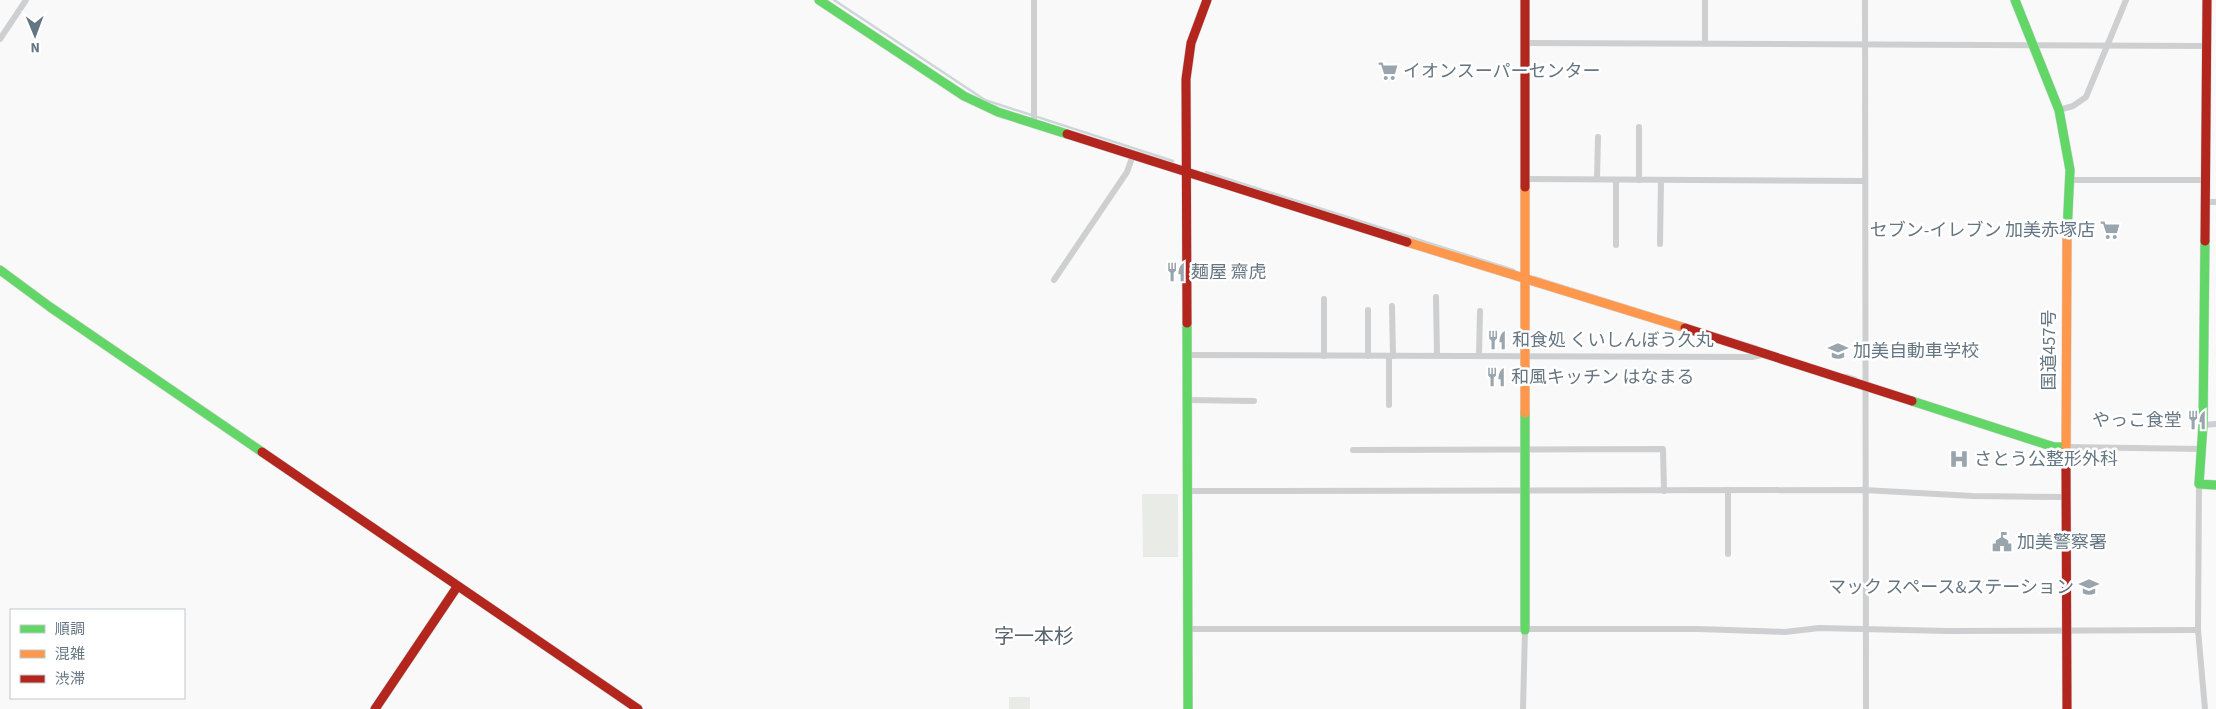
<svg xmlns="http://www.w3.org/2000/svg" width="2216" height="709" font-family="'Source Sans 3','Noto Sans JP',sans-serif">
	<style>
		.green { fill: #e8ebe6 }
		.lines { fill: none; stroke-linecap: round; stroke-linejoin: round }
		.stream { stroke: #ced6d9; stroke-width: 2.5 }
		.fast-casing { stroke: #d5d6d7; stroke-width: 10 }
		.slow-casing { stroke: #d5d6d7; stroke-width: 10 }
		.jam-casing { stroke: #d5d6d7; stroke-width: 10 }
		.street { stroke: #cecfd0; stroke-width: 6 }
		.fast { stroke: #63d668; stroke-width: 9 }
		.slow { stroke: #ff974d; stroke-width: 9 }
		.jam { stroke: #b3261e; stroke-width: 9 }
		.labels { text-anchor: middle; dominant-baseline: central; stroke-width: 5; stroke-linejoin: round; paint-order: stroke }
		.poi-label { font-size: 18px; fill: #657683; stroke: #fff; text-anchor: start }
		.street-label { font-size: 18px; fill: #657683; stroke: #fff }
		.quarter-label { font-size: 20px; fill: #57646e; stroke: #fff }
	</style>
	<rect width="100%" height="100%" fill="#f9f9f9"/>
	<!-- green -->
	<g class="green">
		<path d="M 1142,494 L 1178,494 L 1178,557 L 1143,557 Z"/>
		<rect x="1009" y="697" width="21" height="12"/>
	</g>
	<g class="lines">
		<!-- stream -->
		<g class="stream">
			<path d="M 834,0 L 985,100 L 1173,161"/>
			<path d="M 1206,172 L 1514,270"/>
			<path d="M 1534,277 L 1757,347"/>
			<path d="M 1846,375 L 1856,378"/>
		</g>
		<defs>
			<g id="fast">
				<path d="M 819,0 L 964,96 L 998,112 L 1067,134"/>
				<path d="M 2015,0 L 2059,110 L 2070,170 L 2067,233"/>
				<path d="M 2205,241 L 2203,425 L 2199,484 L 2216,485"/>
				<path d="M 0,270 L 50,307 L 262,452"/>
				<path d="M 1187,323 L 1188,709"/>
				<path d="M 1912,401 L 2054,447 L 2065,447"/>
				<path d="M 1525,413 L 1525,630"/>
			</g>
			<g id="slow">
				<path d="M 1525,187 L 1525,413"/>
				<path d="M 1407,242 L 1685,328"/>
				<path d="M 2066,469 L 2067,233"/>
			</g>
			<g id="jam">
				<path d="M 1525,0 L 1525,187"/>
				<path d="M 1067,134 L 1407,242"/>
				<path d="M 2205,241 L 2207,0"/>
				<path d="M 1187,323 L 1186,79 L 1191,43 L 1207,0"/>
				<path d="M 1685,328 L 1912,401"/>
				<path d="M 262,452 L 638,709"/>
				<path d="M 2066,469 L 2067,709"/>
				<path d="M 375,709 L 457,587"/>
			</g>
		</defs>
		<!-- fast casing -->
		<use href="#fast" class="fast-casing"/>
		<!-- slow casing -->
		<use href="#slow" class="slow-casing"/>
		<!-- jam casing -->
		<use href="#jam" class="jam-casing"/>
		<!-- street -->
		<g class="street">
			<path d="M 1705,0 L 1705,43"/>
			<path d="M 1865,0 L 1866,709"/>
			<path d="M 0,39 L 26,0"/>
			<path d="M 1526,43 L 2207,46"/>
			<path d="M 2059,110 L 2073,106 L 2086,97 L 2126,0"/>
			<path d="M 1034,124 L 1034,0"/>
			<path d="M 1639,127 L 1639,180"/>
			<path d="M 1526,179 L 1865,181"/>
			<path d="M 1597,179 L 1598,137"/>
			<path d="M 1616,180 L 1616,245"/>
			<path d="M 2070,180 L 2206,180"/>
			<path d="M 2206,202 L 2216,202"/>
			<path d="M 1660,244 L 1661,180"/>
			<path d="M 1054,280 L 1127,172 L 1133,155"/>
			<path d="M 1436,297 L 1437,356"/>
			<path d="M 1392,306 L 1393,356"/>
			<path d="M 1188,355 L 1752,357 L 1762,355"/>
			<path d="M 1324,356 L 1324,299"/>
			<path d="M 1368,356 L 1368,310"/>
			<path d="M 1389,356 L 1389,405"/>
			<path d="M 1479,356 L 1480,311"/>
			<path d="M 1188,400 L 1254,401"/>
			<path d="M 2203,425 L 2216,424"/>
			<path d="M 2065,447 L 2202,449"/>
			<path d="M 1353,450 L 1663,449 L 1664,491"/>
			<path d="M 2199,484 L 2198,630 L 2205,709"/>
			<path d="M 1188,491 L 1864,490 L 1973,496 L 2065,497"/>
			<path d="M 1728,554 L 1728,490"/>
			<path d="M 1188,629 L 1698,629 L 1785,632 L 1819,628 L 1948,631 L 2198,630"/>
			<path d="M 1523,709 L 1525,630"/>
		</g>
		<!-- fast -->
		<use href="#fast" class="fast"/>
		<!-- slow -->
		<use href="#slow" class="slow"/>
		<!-- jam -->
		<use href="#jam" class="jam"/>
	</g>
	<!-- icons -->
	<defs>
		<symbol id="supermarket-bare" viewBox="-9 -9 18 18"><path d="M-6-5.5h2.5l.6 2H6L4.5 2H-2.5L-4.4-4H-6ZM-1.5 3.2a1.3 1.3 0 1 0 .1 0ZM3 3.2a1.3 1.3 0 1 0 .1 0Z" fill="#99a4ac" stroke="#fff" stroke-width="2.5" paint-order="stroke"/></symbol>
		<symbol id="restaurant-bare" viewBox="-9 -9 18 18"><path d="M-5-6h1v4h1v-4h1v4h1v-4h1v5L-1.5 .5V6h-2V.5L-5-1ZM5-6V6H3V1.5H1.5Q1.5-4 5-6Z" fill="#99a4ac" stroke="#fff" stroke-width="2.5" paint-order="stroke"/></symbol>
		<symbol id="school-bare" viewBox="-9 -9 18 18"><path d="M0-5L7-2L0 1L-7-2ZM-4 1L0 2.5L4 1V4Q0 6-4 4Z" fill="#99a4ac" stroke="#fff" stroke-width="2.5" paint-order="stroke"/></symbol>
		<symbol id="hospital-bare" viewBox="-9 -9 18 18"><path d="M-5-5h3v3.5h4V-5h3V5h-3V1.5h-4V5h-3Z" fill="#99a4ac" stroke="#fff" stroke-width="2.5" paint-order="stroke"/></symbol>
		<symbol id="civic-bare" viewBox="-9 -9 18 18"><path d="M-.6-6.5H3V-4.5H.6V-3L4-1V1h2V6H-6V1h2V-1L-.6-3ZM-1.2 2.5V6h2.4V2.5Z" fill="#99a4ac" stroke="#fff" stroke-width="2.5" paint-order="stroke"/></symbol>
	</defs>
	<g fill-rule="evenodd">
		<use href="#supermarket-bare" x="1374" y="57" width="28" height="28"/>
		<use href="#supermarket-bare" x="2096" y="216" width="28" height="28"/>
		<use href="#restaurant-bare" x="1162" y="258" width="28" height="28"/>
		<use href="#restaurant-bare" x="1483" y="326" width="28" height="28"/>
		<use href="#school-bare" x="1824" y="337" width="28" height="28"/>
		<use href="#restaurant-bare" x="1482" y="363" width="28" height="28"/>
		<use href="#restaurant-bare" x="2183" y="406" width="28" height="28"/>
		<use href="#hospital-bare" x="1945" y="445" width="28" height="28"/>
		<use href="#civic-bare" x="1988" y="528" width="28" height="28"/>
		<use href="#school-bare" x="2075" y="573" width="28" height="28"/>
	</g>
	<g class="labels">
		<!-- poi labels -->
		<g class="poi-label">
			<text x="1403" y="71">イオンスーパーセンター</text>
			<text x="2095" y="230" text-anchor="end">セブン-イレブン 加美赤塚店</text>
			<text x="1191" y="272">麺屋 齋虎</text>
			<text x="1512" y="340">和食処 くいしんぼう久丸</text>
			<text x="1853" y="351">加美自動車学校</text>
			<text x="1511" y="377">和風キッチン はなまる</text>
			<text x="2182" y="420" text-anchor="end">やっこ食堂</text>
			<text x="1974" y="459">さとう公整形外科</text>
			<text x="2017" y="542">加美警察署</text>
			<text x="2074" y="587" text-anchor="end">マック スペース&amp;ステーション</text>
		</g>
		<!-- street labels -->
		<g class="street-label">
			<text transform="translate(2049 350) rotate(-90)">国道457号</text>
		</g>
		<!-- quarter labels -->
		<g class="quarter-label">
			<text x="1034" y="637">字一本杉</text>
		</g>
	</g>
	<!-- legend -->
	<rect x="10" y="609" width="175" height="90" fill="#ffffff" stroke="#c1c8cd"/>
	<rect x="20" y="625" width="25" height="8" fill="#63d668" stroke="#c1c8cd"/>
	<text x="55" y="634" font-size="15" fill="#657683">順調</text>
	<rect x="20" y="650" width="25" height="8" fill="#ff974d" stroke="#c1c8cd"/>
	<text x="55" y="659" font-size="15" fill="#657683">混雑</text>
	<rect x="20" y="675" width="25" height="8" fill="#b3261e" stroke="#c1c8cd"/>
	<text x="55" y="684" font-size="15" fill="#657683">渋滞</text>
	<!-- north arrow -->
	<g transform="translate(35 35) rotate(179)" stroke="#ffffff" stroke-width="4" paint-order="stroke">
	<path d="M0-4L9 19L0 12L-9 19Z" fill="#657683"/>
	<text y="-8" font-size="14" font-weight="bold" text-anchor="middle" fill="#657683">N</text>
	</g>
</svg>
